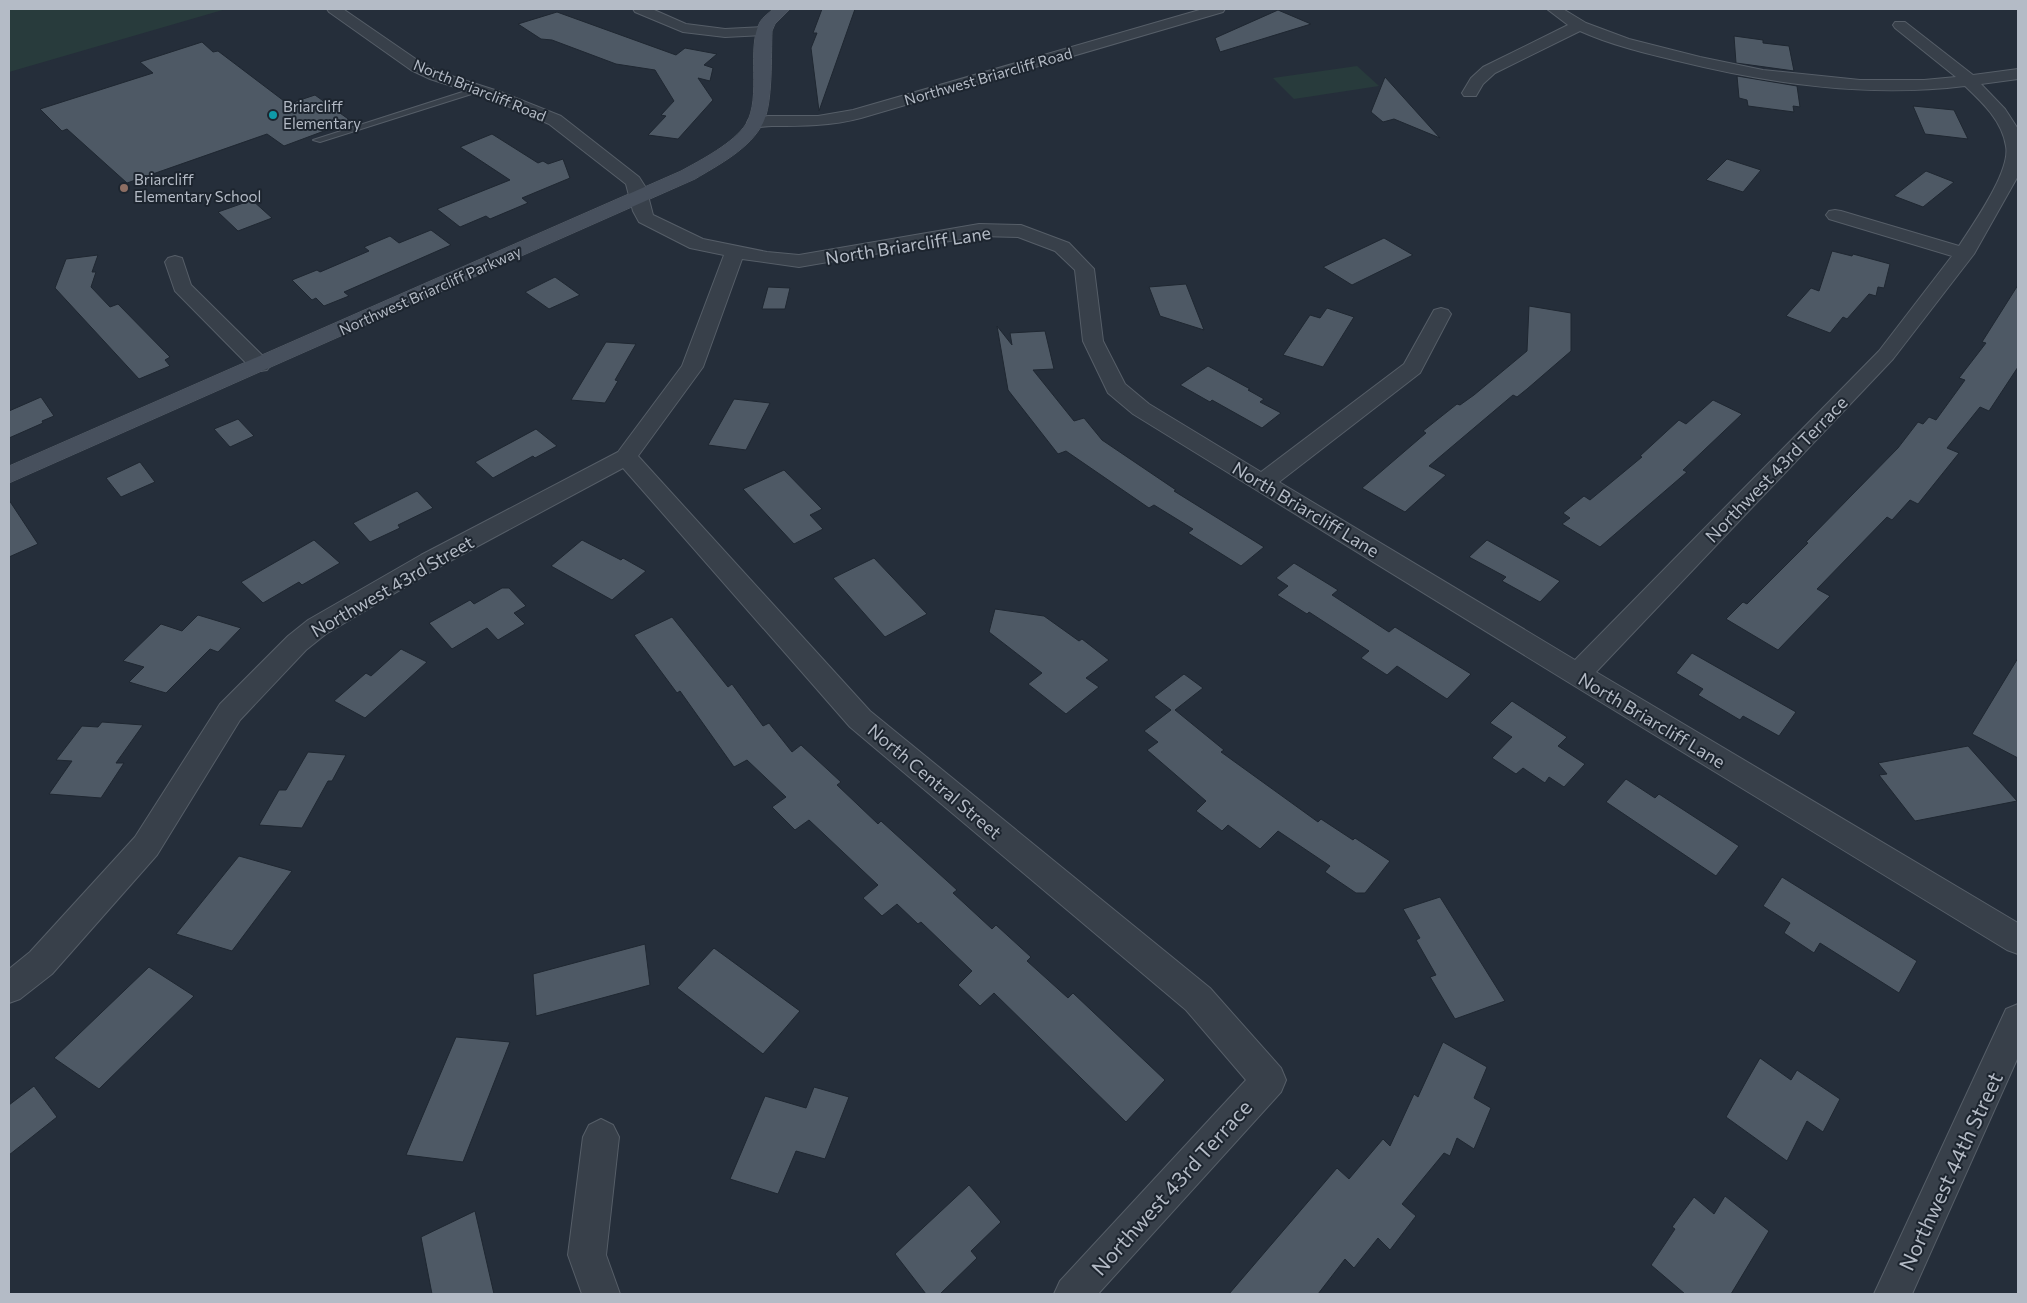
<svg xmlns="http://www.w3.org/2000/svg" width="2027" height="1303" font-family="Commissioner,sans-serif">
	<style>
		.green { fill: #283b3c }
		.building { fill: #4e5965; stroke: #1f2731 }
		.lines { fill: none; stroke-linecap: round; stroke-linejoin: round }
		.service-casing { stroke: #565e68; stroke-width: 2 }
		.minor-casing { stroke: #565e68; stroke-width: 2 }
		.secondary-casing { stroke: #565e68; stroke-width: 1 }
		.service { fill: #38404a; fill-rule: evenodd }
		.minor { fill: #38404a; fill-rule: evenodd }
		.secondary { fill: #47505d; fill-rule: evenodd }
		.culture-dot { fill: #0f9aa8; stroke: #1d252f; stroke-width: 2 }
		.education-dot { fill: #8d6e63; stroke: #1d252f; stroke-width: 2 }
		.labels { text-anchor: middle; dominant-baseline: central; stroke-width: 4; stroke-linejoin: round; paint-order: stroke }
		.far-street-label { font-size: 15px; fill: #b4bbc6; stroke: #1d252f }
		.far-poi-label { font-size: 15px; fill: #b4bbc6; stroke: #1d252f; text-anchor: start }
		.street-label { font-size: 18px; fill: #b4bbc6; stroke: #1d252f }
		.near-street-label { font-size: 21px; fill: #b4bbc6; stroke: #1d252f }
	</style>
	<rect width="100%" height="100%" fill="#252e3a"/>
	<!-- green -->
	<g class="green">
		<path d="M 9,9 L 226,9 L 9,72 Z"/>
		<path d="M 1357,66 L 1379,86 L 1294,99 L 1273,78 Z"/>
	</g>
	<!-- building -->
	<g class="building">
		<path d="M 822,9 L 855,9 L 819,111 L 811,48 L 817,33 L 813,33 Z"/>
		<path d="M 1278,10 L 1311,24 L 1220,52 L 1215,38 Z"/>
		<path d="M 557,12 L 676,55 L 685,48 L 717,54 L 704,65 L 713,68 L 710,81 L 698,78 L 713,100 L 678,139 L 648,135 L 666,116 L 661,115 L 674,101 L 655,70 L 616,64 L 552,40 L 541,39 L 518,24 Z"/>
		<path d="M 1734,36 L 1763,40 L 1763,43 L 1789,46 L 1794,71 L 1736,63 Z"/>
		<path d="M 202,42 L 213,52 L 218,51 L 288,104 L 315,95 L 351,121 L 284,146 L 267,134 L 127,183 L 67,129 L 62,131 L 40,109 L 153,73 L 140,62 Z"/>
		<path d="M 1737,76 L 1797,86 L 1800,107 L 1793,106 L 1794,112 L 1748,106 L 1747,100 L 1739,98 Z"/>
		<path d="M 1385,77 L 1440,138 L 1394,119 L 1383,122 L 1371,112 Z"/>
		<path d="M 1913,106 L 1954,110 L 1968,139 L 1925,134 Z"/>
		<path d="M 492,134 L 538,163 L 543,161 L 548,164 L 563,159 L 570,178 L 522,198 L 528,203 L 490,219 L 486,216 L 460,227 L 437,209 L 510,180 L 460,147 Z"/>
		<path d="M 1727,159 L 1761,170 L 1743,192 L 1706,180 Z"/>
		<path d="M 1926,171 L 1954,182 L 1923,207 L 1894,196 Z"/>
		<path d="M 252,200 L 272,218 L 238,231 L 218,212 Z"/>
		<path d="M 431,230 L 451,245 L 344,292 L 349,296 L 324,306 L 316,298 L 312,300 L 292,280 L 317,270 L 320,272 L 369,251 L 364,247 L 390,236 L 399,243 Z"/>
		<path d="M 1384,238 L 1413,255 L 1352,285 L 1323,267 Z"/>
		<path d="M 1832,251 L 1852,256 L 1853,254 L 1890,264 L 1884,288 L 1878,287 L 1876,296 L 1869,294 L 1847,319 L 1843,317 L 1830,333 L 1786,316 L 1811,288 L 1819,291 Z"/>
		<path d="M 98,255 L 92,272 L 96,272 L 91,287 L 110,307 L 118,304 L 170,357 L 165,360 L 170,366 L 139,379 L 55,288 L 66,259 Z"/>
		<path d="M 555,277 L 580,295 L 549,309 L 525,292 Z"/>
		<path d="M 1186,284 L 1204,330 L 1160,316 L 1149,287 Z"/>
		<path d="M 2018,285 L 2018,367 L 1989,411 L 1980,407 L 1947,448 L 1959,453 L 1918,504 L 1910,500 L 1892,520 L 1887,517 L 1817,589 L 1830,596 L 1778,650 L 1726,619 L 1743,602 L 1747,604 L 1808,543 L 1806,542 L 1898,448 L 1918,422 L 1923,424 L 1929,417 L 1936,420 L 1965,380 L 1959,378 L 1986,343 L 1982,342 Z"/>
		<path d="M 768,287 L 790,288 L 785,309 L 762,309 Z"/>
		<path d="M 1529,306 L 1571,313 L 1571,351 L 1527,389 L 1517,397 L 1513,395 L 1429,466 L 1446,475 L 1405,512 L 1362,488 L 1426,433 L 1423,431 L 1457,404 L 1460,405 L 1474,395 L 1527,351 Z"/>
		<path d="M 1327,308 L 1354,317 L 1323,367 L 1283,355 L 1310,315 L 1320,318 Z"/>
		<path d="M 997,326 L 1012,345 L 1010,333 L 1045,331 L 1054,369 L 1033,370 L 1074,421 L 1084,418 L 1102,440 L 1176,490 L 1174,491 L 1264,547 L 1241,566 L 1188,533 L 1193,529 L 1154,505 L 1149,508 L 1066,451 L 1058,454 L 1008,390 Z"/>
		<path d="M 606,342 L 636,344 L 615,380 L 618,381 L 605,403 L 571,400 Z"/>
		<path d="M 1208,366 L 1250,389 L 1248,390 L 1264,399 L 1260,402 L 1281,413 L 1262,428 L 1212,400 L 1210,402 L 1180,385 Z"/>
		<path d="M 41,397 L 54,416 L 42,421 L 43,423 L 9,438 L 9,411 Z"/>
		<path d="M 734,399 L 770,403 L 746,450 L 708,445 Z"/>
		<path d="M 1713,400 L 1742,414 L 1683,470 L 1687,472 L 1600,547 L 1562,524 L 1570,518 L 1563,513 L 1584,496 L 1590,500 L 1642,457 L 1640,456 L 1679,420 L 1686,424 Z"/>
		<path d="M 238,419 L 254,436 L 230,447 L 214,429 Z"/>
		<path d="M 536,429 L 557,446 L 535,458 L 533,456 L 493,478 L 475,462 Z"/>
		<path d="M 140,462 L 155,482 L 121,497 L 106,478 Z"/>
		<path d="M 784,470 L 822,509 L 810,515 L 823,529 L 794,544 L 743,489 Z"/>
		<path d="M 417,491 L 433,508 L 398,525 L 400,528 L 370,542 L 353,523 Z"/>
		<path d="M 9,500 L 38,544 L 9,557 Z"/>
		<path d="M 314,540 L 340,563 L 302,585 L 299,582 L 263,603 L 241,582 Z"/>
		<path d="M 582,540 L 621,560 L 623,558 L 646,571 L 612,600 L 551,566 Z"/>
		<path d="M 1487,540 L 1560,581 L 1540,602 L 1502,581 L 1506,577 L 1469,557 Z"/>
		<path d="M 874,558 L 927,614 L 885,637 L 833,578 Z"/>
		<path d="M 1294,563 L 1338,590 L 1332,595 L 1389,632 L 1395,627 L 1471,674 L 1447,699 L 1397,666 L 1387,675 L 1361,658 L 1369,651 L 1309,612 L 1307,614 L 1277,595 L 1288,586 L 1276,578 Z"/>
		<path d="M 502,588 L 509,588 L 526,606 L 514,613 L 525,624 L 498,640 L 487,628 L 452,649 L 429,623 L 470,600 L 474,604 Z"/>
		<path d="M 995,609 L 1044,616 L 1079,641 L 1082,639 L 1109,660 L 1086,678 L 1099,687 L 1066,714 L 1028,684 L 1042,673 L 989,632 Z"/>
		<path d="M 198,615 L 241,628 L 218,652 L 210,649 L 166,693 L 129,682 L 144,667 L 123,661 L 161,624 L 182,631 Z"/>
		<path d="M 672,617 L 728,687 L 732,684 L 763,726 L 769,723 L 792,752 L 801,745 L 841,782 L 837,785 L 878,824 L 881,821 L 957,890 L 953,893 L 992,929 L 996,925 L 1031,957 L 1027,961 L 1068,998 L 1073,993 L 1165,1080 L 1126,1122 L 994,993 L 980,1006 L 958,985 L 972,971 L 921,922 L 918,924 L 897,904 L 882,916 L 863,898 L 878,885 L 809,820 L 795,830 L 772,807 L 786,797 L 747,760 L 734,767 L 680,691 L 677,693 L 634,635 Z"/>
		<path d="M 401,649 L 427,662 L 365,718 L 334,701 L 366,673 L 371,676 Z"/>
		<path d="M 1692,653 L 1796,712 L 1779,736 L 1743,716 L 1740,720 L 1698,695 L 1703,689 L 1676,673 Z"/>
		<path d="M 2018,658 L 2018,758 L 1972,734 Z"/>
		<path d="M 1184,674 L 1203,688 L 1175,710 L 1224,750 L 1221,752 L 1318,822 L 1321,819 L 1353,840 L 1355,838 L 1390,861 L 1365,893 L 1356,893 L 1325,872 L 1330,866 L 1278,831 L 1260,849 L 1228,825 L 1222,831 L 1196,811 L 1206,801 L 1147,750 L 1158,742 L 1144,731 L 1171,710 L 1154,697 Z"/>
		<path d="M 1512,701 L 1567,737 L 1558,746 L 1585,764 L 1564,787 L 1549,777 L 1545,783 L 1523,768 L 1516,774 L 1492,758 L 1512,737 L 1490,723 Z"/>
		<path d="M 102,722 L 143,725 L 116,763 L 124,763 L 101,798 L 49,794 L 72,761 L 56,760 L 82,726 L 98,727 Z"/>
		<path d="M 1968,746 L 2017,801 L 1915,821 L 1879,775 L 1887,774 L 1878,763 Z"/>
		<path d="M 308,752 L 346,755 L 332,781 L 328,781 L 302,828 L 259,825 L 279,790 L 286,790 Z"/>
		<path d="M 1626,779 L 1655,798 L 1659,794 L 1739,846 L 1716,876 L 1606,802 Z"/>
		<path d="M 239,856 L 292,871 L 232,951 L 176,934 Z"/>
		<path d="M 1782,877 L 1917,961 L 1899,993 L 1820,943 L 1814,953 L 1784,933 L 1790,923 L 1763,906 Z"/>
		<path d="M 1440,897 L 1505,1001 L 1455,1019 L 1430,977 L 1436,975 L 1416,940 L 1420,938 L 1403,909 Z"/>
		<path d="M 645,944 L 650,985 L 536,1016 L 533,974 Z"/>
		<path d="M 714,948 L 800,1011 L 763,1054 L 677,988 Z"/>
		<path d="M 149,967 L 194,996 L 99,1089 L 54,1058 Z"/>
		<path d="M 456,1037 L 510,1042 L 463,1162 L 406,1155 Z"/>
		<path d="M 1443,1042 L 1487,1067 L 1474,1098 L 1491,1108 L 1474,1149 L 1457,1138 L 1450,1156 L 1444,1153 L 1402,1204 L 1416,1216 L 1390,1250 L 1378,1238 L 1354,1268 L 1345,1259 L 1318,1294 L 1229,1294 L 1337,1168 L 1349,1179 L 1383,1139 L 1390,1146 L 1414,1094 L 1418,1097 Z"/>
		<path d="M 1760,1058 L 1791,1080 L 1797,1070 L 1840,1099 L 1823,1132 L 1807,1121 L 1787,1161 L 1726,1117 Z"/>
		<path d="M 34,1086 L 57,1117 L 9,1155 L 9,1105 Z"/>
		<path d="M 814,1087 L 849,1097 L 825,1159 L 796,1151 L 778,1194 L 730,1179 L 765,1096 L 806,1108 Z"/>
		<path d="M 969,1185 L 1001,1222 L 971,1251 L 977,1258 L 940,1294 L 926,1294 L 895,1254 Z"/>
		<path d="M 1725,1196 L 1769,1231 L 1731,1294 L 1685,1294 L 1651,1265 L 1675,1229 L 1672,1227 L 1694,1197 L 1714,1214 Z"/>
		<path d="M 475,1211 L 494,1294 L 432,1294 L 421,1237 Z"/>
	</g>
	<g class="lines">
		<defs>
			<path id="service" d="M 478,87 L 482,89 L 481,91 L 320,142 L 313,140 Z"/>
			<g id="minor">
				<path d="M 327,9 L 343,9 L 423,64 L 442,73 L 501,92 L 561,116 L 639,177 L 646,188 L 653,215 L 703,239 L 767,252 L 799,255 L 979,224 L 1021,225 L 1069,243 L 1094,269 L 1103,341 L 1125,384 L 1149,404 L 1261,472 L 1404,364 L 1434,310 L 1441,308 L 1448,310 L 1451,314 L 1420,373 L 1279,482 L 1575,660 L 1879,351 L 1952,256 L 1829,219 L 1826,215 L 1829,211 L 1835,210 L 1841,211 L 1959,246 C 1973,224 2011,171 2006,146 C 2002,121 1983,103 1965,86 C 1868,98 1772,84 1678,61 C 1645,53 1611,45 1580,31 L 1495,73 L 1483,84 L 1476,96 L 1464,96 L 1462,93 L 1471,78 L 1483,67 L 1568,25 L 1547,9 L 1563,9 L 1586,23 L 1629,39 L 1700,57 L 1763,70 L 1860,80 L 1924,80 L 1956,77 L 1895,28 L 1893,25 L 1895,22 L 1905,22 L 1973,75 L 2018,69 L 2018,79 L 1981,84 L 2005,109 L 2018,129 L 2018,176 L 1974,254 L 1893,359 L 1596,672 L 2018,923 L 2018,954 L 2007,950 L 1568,682 L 1133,414 L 1108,393 L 1083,341 L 1075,270 L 1055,251 L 1018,237 L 979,236 L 799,267 L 742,259 L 703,367 L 638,456 L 870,711 L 1210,988 L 1281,1068 L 1286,1080 L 1281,1092 L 1098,1294 L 1054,1294 L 1060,1281 L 1246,1080 L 1186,1010 L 850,727 L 623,468 L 439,567 L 326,634 L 306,650 L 240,720 L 157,855 L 52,974 L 20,999 L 9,1003 L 9,969 L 30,952 L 135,837 L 220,704 L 288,636 L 308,620 L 421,555 L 618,452 L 682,366 L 724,255 L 690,248 L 639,222 L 633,211 L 626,184 L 549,124 L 489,98 L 430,79 L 411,70 L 329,12 Z"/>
				<path d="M 633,9 L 652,9 L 686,24 L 725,29 L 764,27 L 769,28 L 771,31 L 769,34 L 764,35 L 725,37 L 683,32 L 635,12 Z"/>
				<path d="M 1203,9 L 1225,9 L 1223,12 L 861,118 C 831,126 802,126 772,126 C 764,126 757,128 749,127 L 747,123 L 749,119 L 768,116 L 818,116 L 853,110 Z"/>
				<path d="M 175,256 L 182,258 L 191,285 L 267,360 L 271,365 L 267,370 L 260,371 L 253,370 L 175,291 L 165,262 L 168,258 Z"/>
				<path d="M 2018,1004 L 2018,1057 L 1912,1294 L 1874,1294 L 2006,1009 Z"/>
				<path d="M 601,1119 L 613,1125 L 619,1137 L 606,1255 L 620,1294 L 582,1294 L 568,1255 L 583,1137 L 589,1125 Z"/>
			</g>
			<path id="secondary" d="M 773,9 L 790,9 L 775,24 L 772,31 C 771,54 773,104 763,123 C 750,149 718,165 695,179 L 9,483 L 9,466 L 681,171 C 701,160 734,143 746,124 C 762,97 746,48 760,22 C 763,17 769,13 773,9 Z"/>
		</defs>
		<!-- service casing -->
		<use href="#service" class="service-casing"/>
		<!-- minor casing -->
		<use href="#minor" class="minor-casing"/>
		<!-- secondary casing -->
		<use href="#secondary" class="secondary-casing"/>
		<!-- service -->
		<use href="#service" class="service"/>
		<!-- minor -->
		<use href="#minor" class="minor"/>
		<!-- secondary -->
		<use href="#secondary" class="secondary"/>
	</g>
	<!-- markers -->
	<circle class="culture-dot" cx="273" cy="115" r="5"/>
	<circle class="education-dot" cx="124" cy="188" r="5"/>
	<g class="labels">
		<!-- far-street labels -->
		<g class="far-street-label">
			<text transform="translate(988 76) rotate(-16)">Northwest Briarcliff Road</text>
			<text transform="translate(480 90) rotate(22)">North Briarcliff Road</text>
			<text transform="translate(430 290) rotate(-24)">Northwest Briarcliff Parkway</text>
		</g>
		<!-- far-poi labels -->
		<g class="far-poi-label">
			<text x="283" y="106">Briarcliff<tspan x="283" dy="17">Elementary</tspan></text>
			<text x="134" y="179">Briarcliff<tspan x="134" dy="17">Elementary School</tspan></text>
		</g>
		<!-- street labels -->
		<g class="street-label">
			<text transform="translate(908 245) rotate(-9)">North Briarcliff Lane</text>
			<text transform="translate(1776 469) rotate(-46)">Northwest 43rd Terrace</text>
			<text transform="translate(1306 509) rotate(31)">North Briarcliff Lane</text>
			<text transform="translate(392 586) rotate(-30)">Northwest 43rd Street</text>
			<text transform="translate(1652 720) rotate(31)">North Briarcliff Lane</text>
			<text transform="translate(935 781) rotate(40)">North Central Street</text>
		</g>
		<!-- near-street labels -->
		<g class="near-street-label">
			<text transform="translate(1950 1171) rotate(-65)">Northwest 44th Street</text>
			<text transform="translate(1171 1187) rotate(-48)">Northwest 43rd Terrace</text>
		</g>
	</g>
	<!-- border -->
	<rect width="2027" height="1303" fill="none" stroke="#b4bbc6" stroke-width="20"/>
</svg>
